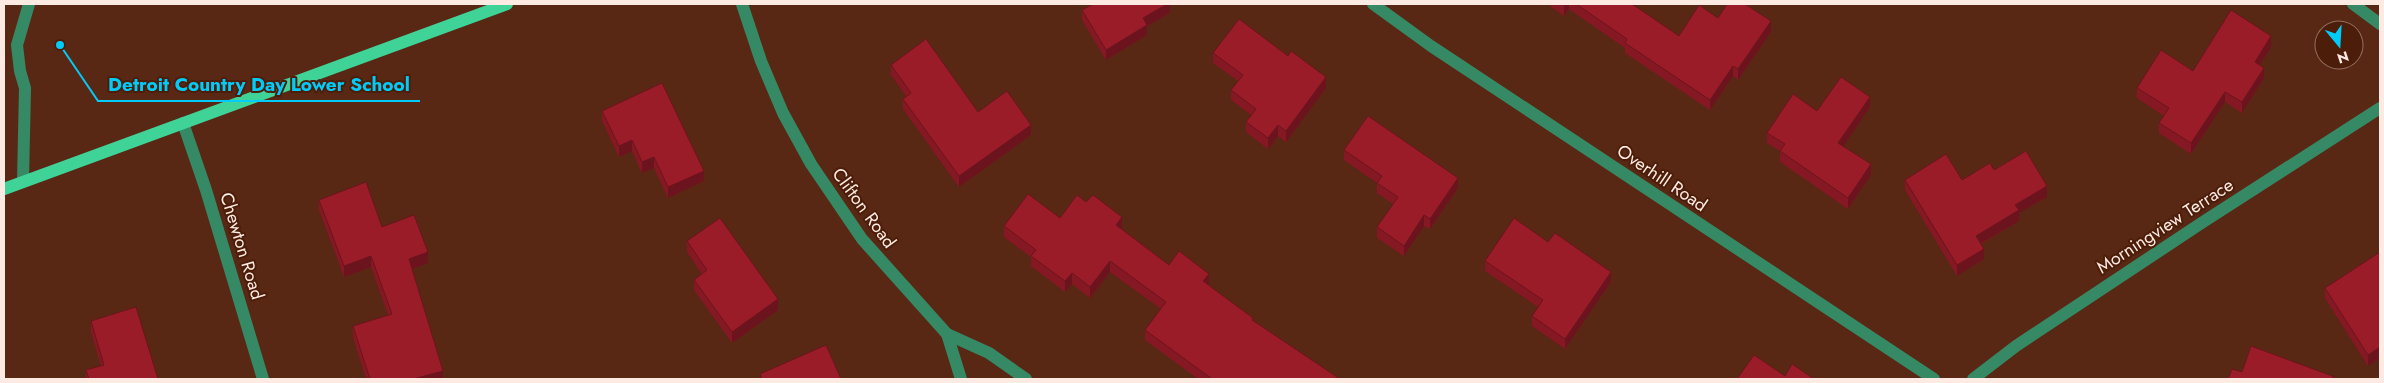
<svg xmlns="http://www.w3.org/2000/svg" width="2384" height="383" font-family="Jost,sans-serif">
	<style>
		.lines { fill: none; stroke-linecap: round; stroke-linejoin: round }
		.minor { stroke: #368965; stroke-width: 12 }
		.major { stroke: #40d397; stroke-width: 12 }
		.wall { fill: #851823 }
		.shaded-wall { fill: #6c141d }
		.building { fill: #9b1c29; stroke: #6c141d }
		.labels { text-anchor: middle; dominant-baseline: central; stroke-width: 4; stroke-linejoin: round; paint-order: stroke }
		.street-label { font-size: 18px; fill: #fdeae2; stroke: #4c1d09 }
		.leader { fill: none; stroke: #00cbf9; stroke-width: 2 }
		.callout-dot { fill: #00cbf9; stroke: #4c1d09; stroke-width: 2 }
		.callout-label { font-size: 19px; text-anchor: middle; font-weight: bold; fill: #00cbf9; stroke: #4c1d09; stroke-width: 4; stroke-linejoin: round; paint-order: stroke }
	</style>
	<rect width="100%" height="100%" fill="#582814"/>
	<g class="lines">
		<!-- minor -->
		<g class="minor">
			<path d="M 742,4 L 761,61 L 783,113 L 811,164 L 862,239 L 947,334 L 989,353 L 1026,379"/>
			<path d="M 1373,4 L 1431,46 L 1934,379"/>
			<path d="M 2353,4 L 2380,24"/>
			<path d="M 183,123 L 206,190 L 263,379"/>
			<path d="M 23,181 L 25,88 L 20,71 L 17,45 L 29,4"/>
			<path d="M 947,334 L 961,379"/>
			<path d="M 1973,379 L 2016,346 L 2203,222 L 2380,108"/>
		</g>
		<!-- major -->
		<path class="major" d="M 4,189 L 507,4"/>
	</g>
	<!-- wall -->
	<g class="wall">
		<path d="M 1170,4 L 1170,13 L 1147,26 L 1147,35 L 1106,60 L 1082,20 L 1082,10 Z"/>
		<path d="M 1547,4 L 1632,4 L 1679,36 L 1718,18 L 1771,32 L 1738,80 L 1733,76 L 1710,110 L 1625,53 L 1625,48 L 1569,9 L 1564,16 Z"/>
		<path d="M 2271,47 L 2260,65 L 2264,78 L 2242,113 L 2225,102 L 2191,154 L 2159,133 L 2159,123 L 2164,116 L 2137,98 L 2137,88 Z"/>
		<path d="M 1213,53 L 1326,88 L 1286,142 L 1278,136 L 1268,149 L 1246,132 L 1246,122 L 1251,115 L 1231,100 L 1231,90 L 1238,81 L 1213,63 Z"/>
		<path d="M 891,65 L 978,112 L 1031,135 L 959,187 L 903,109 L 903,99 L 906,96 L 891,75 Z"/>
		<path d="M 1870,107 L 1843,146 L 1871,175 L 1848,209 L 1780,162 L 1780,151 L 1767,143 L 1767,133 L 1817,111 Z"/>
		<path d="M 602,111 L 704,181 L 668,198 L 654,168 L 642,173 L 632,151 L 619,157 L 602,121 Z"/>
		<path d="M 1344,150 L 1458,188 L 1430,229 L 1424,226 L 1404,256 L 1377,238 L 1377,227 L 1393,204 L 1377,193 L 1377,183 L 1344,160 Z"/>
		<path d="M 1994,170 L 2047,197 L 2019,213 L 2019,221 L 1981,244 L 1984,259 L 1957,276 L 1905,190 L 1905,180 L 1962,180 Z"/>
		<path d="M 319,200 L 382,227 L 428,263 L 412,269 L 443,379 L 366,379 L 353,337 L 353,326 L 388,315 L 371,267 L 344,277 L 319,210 Z"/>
		<path d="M 1060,218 L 1122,227 L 1121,228 L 1169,265 L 1209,284 L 1208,285 L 1253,320 L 1340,379 L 1198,379 L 1145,340 L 1145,330 L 1161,309 L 1110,272 L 1090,298 L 1072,284 L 1065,292 L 1031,266 L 1031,257 L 1004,237 L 1004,226 Z"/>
		<path d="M 687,241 L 778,310 L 732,343 L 694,290 L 694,280 L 702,274 L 687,252 Z"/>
		<path d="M 1548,242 L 1611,282 L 1565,349 L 1532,326 L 1532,316 L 1538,307 L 1485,271 L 1485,261 Z"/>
		<path d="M 2380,252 L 2380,358 L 2368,366 L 2325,298 L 2325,288 Z"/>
		<path d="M 91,321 L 158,379 L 86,379 L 86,370 L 101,366 L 91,332 Z"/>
	</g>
	<!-- shaded-wall -->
	<g class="shaded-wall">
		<path d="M 1167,4 L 1170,4 L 1170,13 L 1147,26 L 1147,35 L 1106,60 L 1106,50 L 1143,18 Z"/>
		<path d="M 1565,4 L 1569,4 L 1569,9 L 1564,16 L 1564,5 Z"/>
		<path d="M 1771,21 L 1771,32 L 1738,80 L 1738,69 Z"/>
		<path d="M 2271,36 L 2271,47 L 2255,73 L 2255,62 Z"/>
		<path d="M 1733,66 L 1733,76 L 1710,110 L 1710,100 Z"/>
		<path d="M 2264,68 L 2264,78 L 2242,113 L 2242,102 Z"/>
		<path d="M 1326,77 L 1326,88 L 1286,142 L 1286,131 Z"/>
		<path d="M 2225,92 L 2225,102 L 2191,154 L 2191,143 Z"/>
		<path d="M 1870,97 L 1870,107 L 1838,154 L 1838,143 Z"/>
		<path d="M 1031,125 L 1031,135 L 959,187 L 959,176 Z"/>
		<path d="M 1278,125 L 1278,136 L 1268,149 L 1268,138 Z"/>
		<path d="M 632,140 L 632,151 L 619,157 L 619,146 Z"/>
		<path d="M 654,157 L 654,168 L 642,173 L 642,162 Z"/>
		<path d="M 1871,164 L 1871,175 L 1848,209 L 1848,198 Z"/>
		<path d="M 704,171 L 704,181 L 668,198 L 668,187 Z"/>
		<path d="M 1458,178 L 1458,188 L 1430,229 L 1430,219 Z"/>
		<path d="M 2047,186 L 2047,197 L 2019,213 L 2019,221 L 1976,246 L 1976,236 L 2015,205 Z"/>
		<path d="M 1424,215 L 1424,226 L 1404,256 L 1404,246 Z"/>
		<path d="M 1122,217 L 1122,227 L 1116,235 L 1116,225 Z"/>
		<path d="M 1984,249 L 1984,259 L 1957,276 L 1957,265 Z"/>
		<path d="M 428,252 L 428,263 L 409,270 L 409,259 Z"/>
		<path d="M 371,256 L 371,267 L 344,277 L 344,266 Z"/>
		<path d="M 1110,261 L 1110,272 L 1090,298 L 1090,287 Z"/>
		<path d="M 1611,272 L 1611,282 L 1565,349 L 1565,339 Z"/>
		<path d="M 1072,273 L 1072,284 L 1065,292 L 1065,281 Z"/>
		<path d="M 1209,274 L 1209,284 L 1203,292 L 1203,281 Z"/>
		<path d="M 778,299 L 778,310 L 732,343 L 732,332 Z"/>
		<path d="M 2380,347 L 2380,358 L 2368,366 L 2368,355 Z"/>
		<path d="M 443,371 L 443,379 L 413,379 Z"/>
	</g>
	<!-- building -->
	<g class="building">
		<path d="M 1093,4 L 1167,4 L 1143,18 L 1147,25 L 1106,50 L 1082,10 Z"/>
		<path d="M 1576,4 L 1632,4 L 1679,36 L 1699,5 L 1718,18 L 1727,4 L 1745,4 L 1771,21 L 1738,69 L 1733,66 L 1710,100 L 1625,43 L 1627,39 Z"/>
		<path d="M 2231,10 L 2271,36 L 2255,62 L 2264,68 L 2242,102 L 2225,92 L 2191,143 L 2159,123 L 2169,108 L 2137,88 L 2161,50 L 2193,71 Z"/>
		<path d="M 1239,19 L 1288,56 L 1291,51 L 1326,77 L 1286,131 L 1278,125 L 1268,138 L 1246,122 L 1256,109 L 1231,90 L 1243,75 L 1213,53 Z"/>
		<path d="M 926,39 L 978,112 L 1007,91 L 1031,125 L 959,176 L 903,99 L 911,93 L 891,65 Z"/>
		<path d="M 1841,77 L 1870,97 L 1838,143 L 1871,164 L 1848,198 L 1780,151 L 1785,144 L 1767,133 L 1793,94 L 1817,111 Z"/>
		<path d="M 662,83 L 704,171 L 668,187 L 654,157 L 642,162 L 632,140 L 619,146 L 602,111 Z"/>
		<path d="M 1368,116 L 1458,178 L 1430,219 L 1424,215 L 1404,246 L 1377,227 L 1398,197 L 1377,183 L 1382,176 L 1344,150 Z"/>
		<path d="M 2026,151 L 2047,186 L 2015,205 L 2019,210 L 1976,236 L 1984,249 L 1957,265 L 1905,180 L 1946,154 L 1962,180 L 1990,163 L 1994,170 Z"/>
		<path d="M 366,182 L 382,227 L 414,215 L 428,252 L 409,259 L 443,371 L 413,379 L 370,379 L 353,326 L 392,314 L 371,256 L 344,266 L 319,200 Z"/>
		<path d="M 1028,194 L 1060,218 L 1077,195 L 1086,202 L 1093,195 L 1122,217 L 1116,225 L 1169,265 L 1179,251 L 1209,274 L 1203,281 L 1253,318 L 1252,320 L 1340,379 L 1212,379 L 1145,330 L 1166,302 L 1110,261 L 1090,287 L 1072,273 L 1065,281 L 1031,256 L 1036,250 L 1004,226 Z"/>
		<path d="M 720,218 L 778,299 L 732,332 L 694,280 L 707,270 L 687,241 Z"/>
		<path d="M 1514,218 L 1548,242 L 1555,233 L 1611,272 L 1565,339 L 1532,316 L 1543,300 L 1485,261 Z"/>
		<path d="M 2380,252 L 2380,347 L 2368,355 L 2325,288 Z"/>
		<path d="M 136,307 L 158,379 L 89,379 L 86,370 L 104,365 L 91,321 Z"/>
		<path d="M 826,345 L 841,379 L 762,379 L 760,374 Z"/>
		<path d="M 2251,346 L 2335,377 L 2331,379 L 2228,379 L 2232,369 L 2242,372 Z"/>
		<path d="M 1754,355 L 1785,376 L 1792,364 L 1814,379 L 1737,379 Z"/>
	</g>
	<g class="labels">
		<!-- street labels -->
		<g class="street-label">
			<text transform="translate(1662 178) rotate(34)">Overhill Road</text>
			<text transform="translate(864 208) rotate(54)">Clifton Road</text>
			<text transform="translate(2165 226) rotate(-33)">Morningview Terrace</text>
			<text transform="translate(242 246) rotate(73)">Chewton Road</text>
		</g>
	</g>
	<!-- callouts -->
	<path class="leader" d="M60 45L98 101H420"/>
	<circle class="callout-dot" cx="60" cy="45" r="5"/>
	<g class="callout-label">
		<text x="259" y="91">Detroit Country Day Lower School</text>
	</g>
	<!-- border -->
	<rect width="2384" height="383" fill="none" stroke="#fdeae2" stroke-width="10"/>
	<!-- north arrow -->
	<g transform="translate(2339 45) rotate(162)"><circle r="24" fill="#4c1d09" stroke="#936f60"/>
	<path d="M0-4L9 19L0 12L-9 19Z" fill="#00cbf9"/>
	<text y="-8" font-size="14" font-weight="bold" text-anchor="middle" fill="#fdeae2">N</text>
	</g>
</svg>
